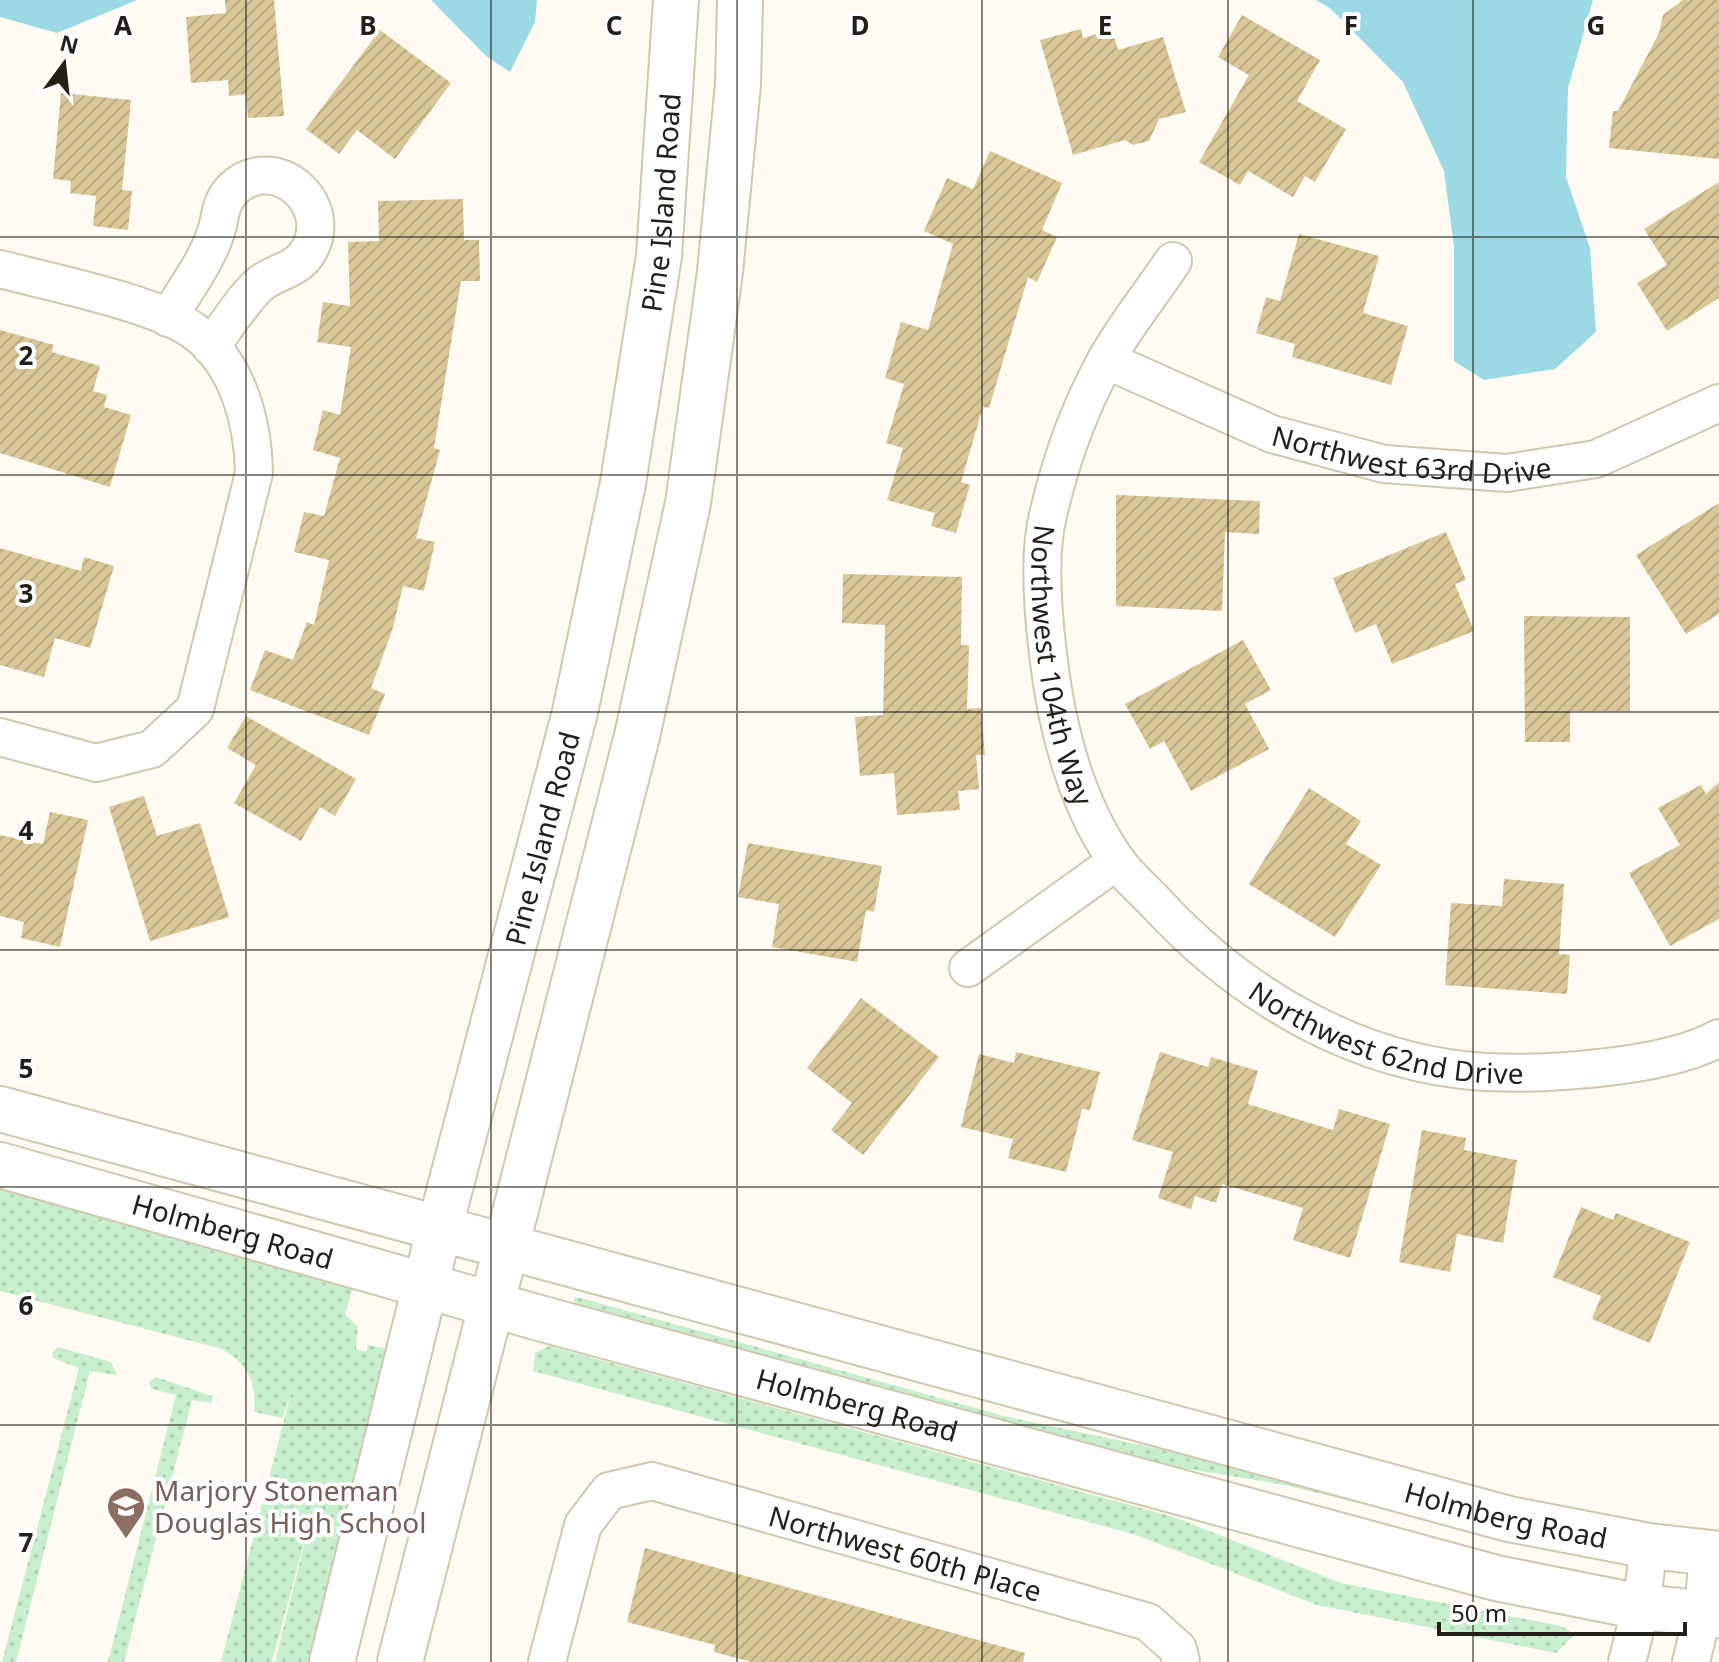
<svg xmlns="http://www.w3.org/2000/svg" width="1719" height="1662" font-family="'Noto Sans',sans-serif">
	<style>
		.grass { fill: url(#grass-dots) }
		.water { fill: #9bd9e4 }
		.building { fill: url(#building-hatch) }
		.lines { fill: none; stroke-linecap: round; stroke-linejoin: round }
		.minor-casing { stroke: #d1c8b1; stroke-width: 40 }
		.tertiary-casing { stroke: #d1c8b1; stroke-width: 48 }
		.secondary-casing { stroke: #d1c8b1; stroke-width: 48 }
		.minor { stroke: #fff; stroke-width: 36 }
		.tertiary { stroke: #fff; stroke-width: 44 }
		.secondary { stroke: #fff; stroke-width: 44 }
		.grid { fill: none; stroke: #232018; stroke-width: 2; stroke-opacity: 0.55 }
		.labels { text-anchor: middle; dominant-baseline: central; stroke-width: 8; stroke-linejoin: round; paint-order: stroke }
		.street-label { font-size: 28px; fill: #232018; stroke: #fff }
		.education-label { font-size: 28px; fill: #785e54; stroke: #fff; text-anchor: start }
		.grid-label { font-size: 26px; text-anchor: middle; font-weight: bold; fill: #232018; stroke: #fff; stroke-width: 8; stroke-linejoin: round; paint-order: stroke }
	</style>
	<defs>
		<pattern id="grass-dots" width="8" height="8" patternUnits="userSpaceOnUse" patternTransform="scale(2)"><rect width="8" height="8" fill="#c7efce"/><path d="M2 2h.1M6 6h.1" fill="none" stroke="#abcdb0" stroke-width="1.8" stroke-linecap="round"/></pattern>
		<pattern id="building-hatch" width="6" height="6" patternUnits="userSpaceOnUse" patternTransform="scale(2)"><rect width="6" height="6" fill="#d9c798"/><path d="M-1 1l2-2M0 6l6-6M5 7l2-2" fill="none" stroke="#baab82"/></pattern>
	</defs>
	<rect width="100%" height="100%" fill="#fffbf2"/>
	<!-- grass -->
	<g class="grass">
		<path d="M 0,1186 L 353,1287 L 345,1314 L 358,1327 L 356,1349 L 366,1352 L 368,1345 L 388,1349 L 390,1353 L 310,1662 L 275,1662 L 311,1517 L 272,1662 L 221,1662 L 290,1397 L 282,1418 L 254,1412 C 257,1381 248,1365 222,1349 L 0,1291 Z"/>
		<path d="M 581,1298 L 1008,1417 L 1189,1455 L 1580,1549 L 1425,1519 L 1285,1485 L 1146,1462 L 575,1304 L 574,1298 Z"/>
		<path d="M 549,1346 L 1174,1517 L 1341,1583 L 1561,1626 L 1575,1634 L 1556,1653 L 1317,1605 L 1136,1535 L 533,1371 L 535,1353 Z"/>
		<path d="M 58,1347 L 111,1362 L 117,1375 L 90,1371 L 16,1662 L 2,1662 L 79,1368 L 53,1358 L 52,1353 Z"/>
		<path d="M 156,1377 L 212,1396 L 212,1403 L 192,1400 L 124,1662 L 108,1662 L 176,1395 L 151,1389 L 149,1382 Z"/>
	</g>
	<!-- water -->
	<g class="water">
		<path d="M 0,0 L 137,0 L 57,33 L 0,17 Z"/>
		<path d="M 431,0 L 537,0 L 535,22 L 510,72 L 486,56 Z"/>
		<path d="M 1316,0 L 1593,0 L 1568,88 L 1566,177 L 1590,248 L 1596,332 L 1555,369 L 1484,380 L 1454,361 L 1454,247 L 1444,171 L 1403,82 L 1330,8 Z"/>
	</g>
	<!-- building -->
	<g class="building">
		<path d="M 225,0 L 274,0 L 284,116 L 248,118 L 246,94 L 229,96 L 228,80 L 191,83 L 186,17 L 226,13 Z"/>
		<path d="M 1683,0 L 1719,0 L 1719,159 L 1609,148 L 1613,111 L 1618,111 L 1659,33 L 1663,15 Z"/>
		<path d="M 1242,15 L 1320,60 L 1297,101 L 1346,129 L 1315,182 L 1305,176 L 1293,197 L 1248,171 L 1240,185 L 1199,162 L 1249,75 L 1218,57 Z"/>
		<path d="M 1081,29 L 1083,38 L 1112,30 L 1118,50 L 1163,37 L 1186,112 L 1159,119 L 1149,141 L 1133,145 L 1125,140 L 1073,155 L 1040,40 Z"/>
		<path d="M 380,30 L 451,83 L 395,159 L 357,130 L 339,154 L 306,129 Z"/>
		<path d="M 61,93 L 131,100 L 122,190 L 132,191 L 128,230 L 93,226 L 96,196 L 70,193 L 71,181 L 53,179 Z"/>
		<path d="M 990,151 L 1062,183 L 1042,230 L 1057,237 L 1037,282 L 1028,277 L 989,408 L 983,407 L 961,482 L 970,485 L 956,533 L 931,526 L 935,513 L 887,500 L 903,448 L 886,443 L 904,384 L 885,378 L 901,322 L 928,330 L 953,244 L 924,231 L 947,178 L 973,189 Z"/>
		<path d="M 1719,182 L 1719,298 L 1667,331 L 1637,283 L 1667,265 L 1644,229 Z"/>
		<path d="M 463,199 L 464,240 L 479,240 L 480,281 L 461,281 L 434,448 L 440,450 L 416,538 L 435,542 L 424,591 L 403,586 L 392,631 L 371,688 L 385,694 L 369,735 L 250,690 L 265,650 L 293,660 L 307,622 L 314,625 L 329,560 L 294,552 L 304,512 L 324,516 L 340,458 L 313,450 L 323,410 L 340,415 L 351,347 L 317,342 L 323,302 L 350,306 L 348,242 L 379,241 L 378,201 Z"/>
		<path d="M 1299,234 L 1379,256 L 1363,313 L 1408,326 L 1391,385 L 1292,357 L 1295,344 L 1256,333 L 1266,297 L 1280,301 Z"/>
		<path d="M 0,330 L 54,345 L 52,352 L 100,366 L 93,391 L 107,395 L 104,407 L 131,415 L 110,487 L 0,453 Z"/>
		<path d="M 1116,495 L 1260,501 L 1259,534 L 1225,532 L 1222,611 L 1116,606 Z"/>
		<path d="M 1719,503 L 1719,614 L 1686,634 L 1636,555 Z"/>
		<path d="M 1446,532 L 1466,580 L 1455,584 L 1474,631 L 1392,664 L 1376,624 L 1355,633 L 1333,578 Z"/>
		<path d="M 0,548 L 81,571 L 84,557 L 114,566 L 90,648 L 55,638 L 44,677 L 0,665 Z"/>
		<path d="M 843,574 L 962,577 L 961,645 L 969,645 L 967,709 L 981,708 L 985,755 L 976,755 L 979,789 L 958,791 L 960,810 L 897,815 L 894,773 L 860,776 L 855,717 L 883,715 L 885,625 L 842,623 Z"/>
		<path d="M 1524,616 L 1630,617 L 1630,711 L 1570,711 L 1570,742 L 1525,742 Z"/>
		<path d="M 1243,640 L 1271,690 L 1245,704 L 1269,749 L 1191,791 L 1164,741 L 1150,749 L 1125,704 Z"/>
		<path d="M 246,716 L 356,779 L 335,816 L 320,807 L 301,841 L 234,803 L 256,765 L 227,748 Z"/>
		<path d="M 1719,782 L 1719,919 L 1670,946 L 1629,873 L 1680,845 L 1658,808 L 1701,785 L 1706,794 Z"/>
		<path d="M 1309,788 L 1361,821 L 1346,844 L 1381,865 L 1335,937 L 1249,884 Z"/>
		<path d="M 144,796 L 157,836 L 200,823 L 229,917 L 150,941 L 109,807 Z"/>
		<path d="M 50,812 L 88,820 L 60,947 L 21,938 L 24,922 L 0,916 L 0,835 L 43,844 Z"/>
		<path d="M 748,843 L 882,866 L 874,912 L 866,910 L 857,962 L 772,947 L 779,904 L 738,897 Z"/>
		<path d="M 1504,879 L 1564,884 L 1559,954 L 1570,955 L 1567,994 L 1445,985 L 1451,903 L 1502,906 Z"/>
		<path d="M 861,998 L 939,1057 L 863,1155 L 831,1130 L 852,1103 L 807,1068 Z"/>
		<path d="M 1016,1052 L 1100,1072 L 1090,1110 L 1082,1109 L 1066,1172 L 1008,1158 L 1013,1139 L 961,1127 L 979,1054 L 1014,1063 Z"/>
		<path d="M 1160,1052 L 1208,1067 L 1211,1057 L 1258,1071 L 1248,1104 L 1333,1130 L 1339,1109 L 1390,1124 L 1350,1258 L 1293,1240 L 1303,1208 L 1222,1184 L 1216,1203 L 1195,1196 L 1191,1209 L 1158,1198 L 1173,1152 L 1132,1140 Z"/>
		<path d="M 1422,1130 L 1466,1138 L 1464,1150 L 1517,1160 L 1503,1243 L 1457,1234 L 1450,1272 L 1399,1262 Z"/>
		<path d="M 1581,1207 L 1613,1220 L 1616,1213 L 1690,1242 L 1650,1343 L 1592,1319 L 1601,1296 L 1553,1277 Z"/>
		<path d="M 645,1548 L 1025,1653 L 1023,1662 L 752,1662 L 714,1652 L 715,1645 L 627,1622 Z"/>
	</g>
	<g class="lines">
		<defs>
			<g id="minor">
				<path id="s1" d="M 1173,261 C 1151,294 1125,326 1106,360 C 1080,407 1060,463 1048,515 C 1038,555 1043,613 1048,654 C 1056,724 1075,801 1116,860 C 1127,876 1144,890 1157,904 C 1242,996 1357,1064 1485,1072 C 1545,1075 1666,1068 1719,1038"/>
				<path d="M 0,269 C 49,282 155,303 194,331 C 238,363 253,422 254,473 L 195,709 L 152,749 L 96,763 L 0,737"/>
				<path d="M 168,318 C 184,291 206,263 216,232 C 221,216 220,201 234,188 C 275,151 335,203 309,250 C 299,270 276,271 260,284 C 241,301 226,327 211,347"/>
				<path id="s2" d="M 1106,360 L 1272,434 L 1384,464 L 1507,473 L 1596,459 L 1719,403"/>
				<path d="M 968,968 L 1117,861"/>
				<path id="s3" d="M 547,1662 L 583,1525 L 609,1491 L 652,1481 L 1148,1622 L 1178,1649 L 1181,1662"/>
				<path d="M 1627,1662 L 1641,1607 L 1649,1546"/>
				<path d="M 1691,1662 L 1703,1613 L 1708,1553"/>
			</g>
			<g id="tertiary">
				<path id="s4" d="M 0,1109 L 1509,1519 L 1649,1546 L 1719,1554"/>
				<path id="s5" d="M 0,1165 L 543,1319 L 1496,1578 L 1641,1607 L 1719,1615"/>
			</g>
			<g id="secondary">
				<path id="s6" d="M 332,1662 L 439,1230 L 575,712 L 623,483 L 659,256 L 676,0"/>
				<path d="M 400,1662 L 637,736 L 688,503 L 720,272 L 738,84 L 740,0"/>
			</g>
		</defs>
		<!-- minor casing -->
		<use href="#minor" class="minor-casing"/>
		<!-- tertiary casing -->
		<use href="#tertiary" class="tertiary-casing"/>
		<!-- secondary casing -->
		<use href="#secondary" class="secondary-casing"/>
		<!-- minor -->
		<use href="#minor" class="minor"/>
		<!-- tertiary -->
		<use href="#tertiary" class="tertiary"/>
		<!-- secondary -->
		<use href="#secondary" class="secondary"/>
	</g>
	<!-- grid -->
	<path class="grid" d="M 246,0 L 246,1662M 491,0 L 491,1662M 737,0 L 737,1662M 982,0 L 982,1662M 1228,0 L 1228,1662M 1473,0 L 1473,1662M 0,237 L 1719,237M 0,475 L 1719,475M 0,712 L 1719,712M 0,950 L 1719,950M 0,1187 L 1719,1187M 0,1425 L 1719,1425"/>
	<!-- icons -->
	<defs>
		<symbol id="school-pin" viewBox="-11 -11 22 30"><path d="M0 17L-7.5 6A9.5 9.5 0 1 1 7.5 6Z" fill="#8d6e63" stroke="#fff"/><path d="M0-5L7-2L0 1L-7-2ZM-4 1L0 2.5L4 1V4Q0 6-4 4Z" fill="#fff"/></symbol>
	</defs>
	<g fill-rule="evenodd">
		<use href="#school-pin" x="104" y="1484" width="44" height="60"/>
	</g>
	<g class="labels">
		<!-- street labels -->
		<g class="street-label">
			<text stroke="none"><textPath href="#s6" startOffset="1498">Pine Island Road</textPath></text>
			<text stroke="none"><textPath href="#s2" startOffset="324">Northwest 63rd Drive</textPath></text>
			<text stroke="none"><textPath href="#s1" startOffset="438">Northwest 104th Way</textPath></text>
			<text stroke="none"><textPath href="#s6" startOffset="850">Pine Island Road</textPath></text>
			<text stroke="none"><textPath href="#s1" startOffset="976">Northwest 62nd Drive</textPath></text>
			<text stroke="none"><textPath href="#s5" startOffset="242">Holmberg Road</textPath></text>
			<text stroke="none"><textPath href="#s5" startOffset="890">Holmberg Road</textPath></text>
			<text stroke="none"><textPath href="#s4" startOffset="1560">Holmberg Road</textPath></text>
			<text stroke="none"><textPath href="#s3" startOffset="492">Northwest 60th Place</textPath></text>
		</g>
		<!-- education labels -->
		<g class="education-label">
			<text x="154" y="1490">Marjory Stoneman<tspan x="154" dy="32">Douglas High School</tspan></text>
		</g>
	</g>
	<g class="grid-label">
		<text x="123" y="35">A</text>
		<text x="368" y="35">B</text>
		<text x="614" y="35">C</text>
		<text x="860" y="35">D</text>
		<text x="1105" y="35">E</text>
		<text x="1351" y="35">F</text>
		<text x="1596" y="35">G</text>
		<text x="26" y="365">2</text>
		<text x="26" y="603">3</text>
		<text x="26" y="840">4</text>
		<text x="26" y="1078">5</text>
		<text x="26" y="1315">6</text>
		<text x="26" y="1552">7</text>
	</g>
	<!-- north arrow -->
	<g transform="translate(64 64) rotate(15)" stroke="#ffffff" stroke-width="6" paint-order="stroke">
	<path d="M0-6L14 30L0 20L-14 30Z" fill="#232018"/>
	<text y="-12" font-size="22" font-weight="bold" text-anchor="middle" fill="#232018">N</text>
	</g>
	<!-- scale -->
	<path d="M1439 1622v12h246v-12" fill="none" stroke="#232018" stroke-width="4"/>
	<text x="1451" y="1622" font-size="24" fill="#232018" stroke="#ffffff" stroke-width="6" paint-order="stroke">50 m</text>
</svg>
